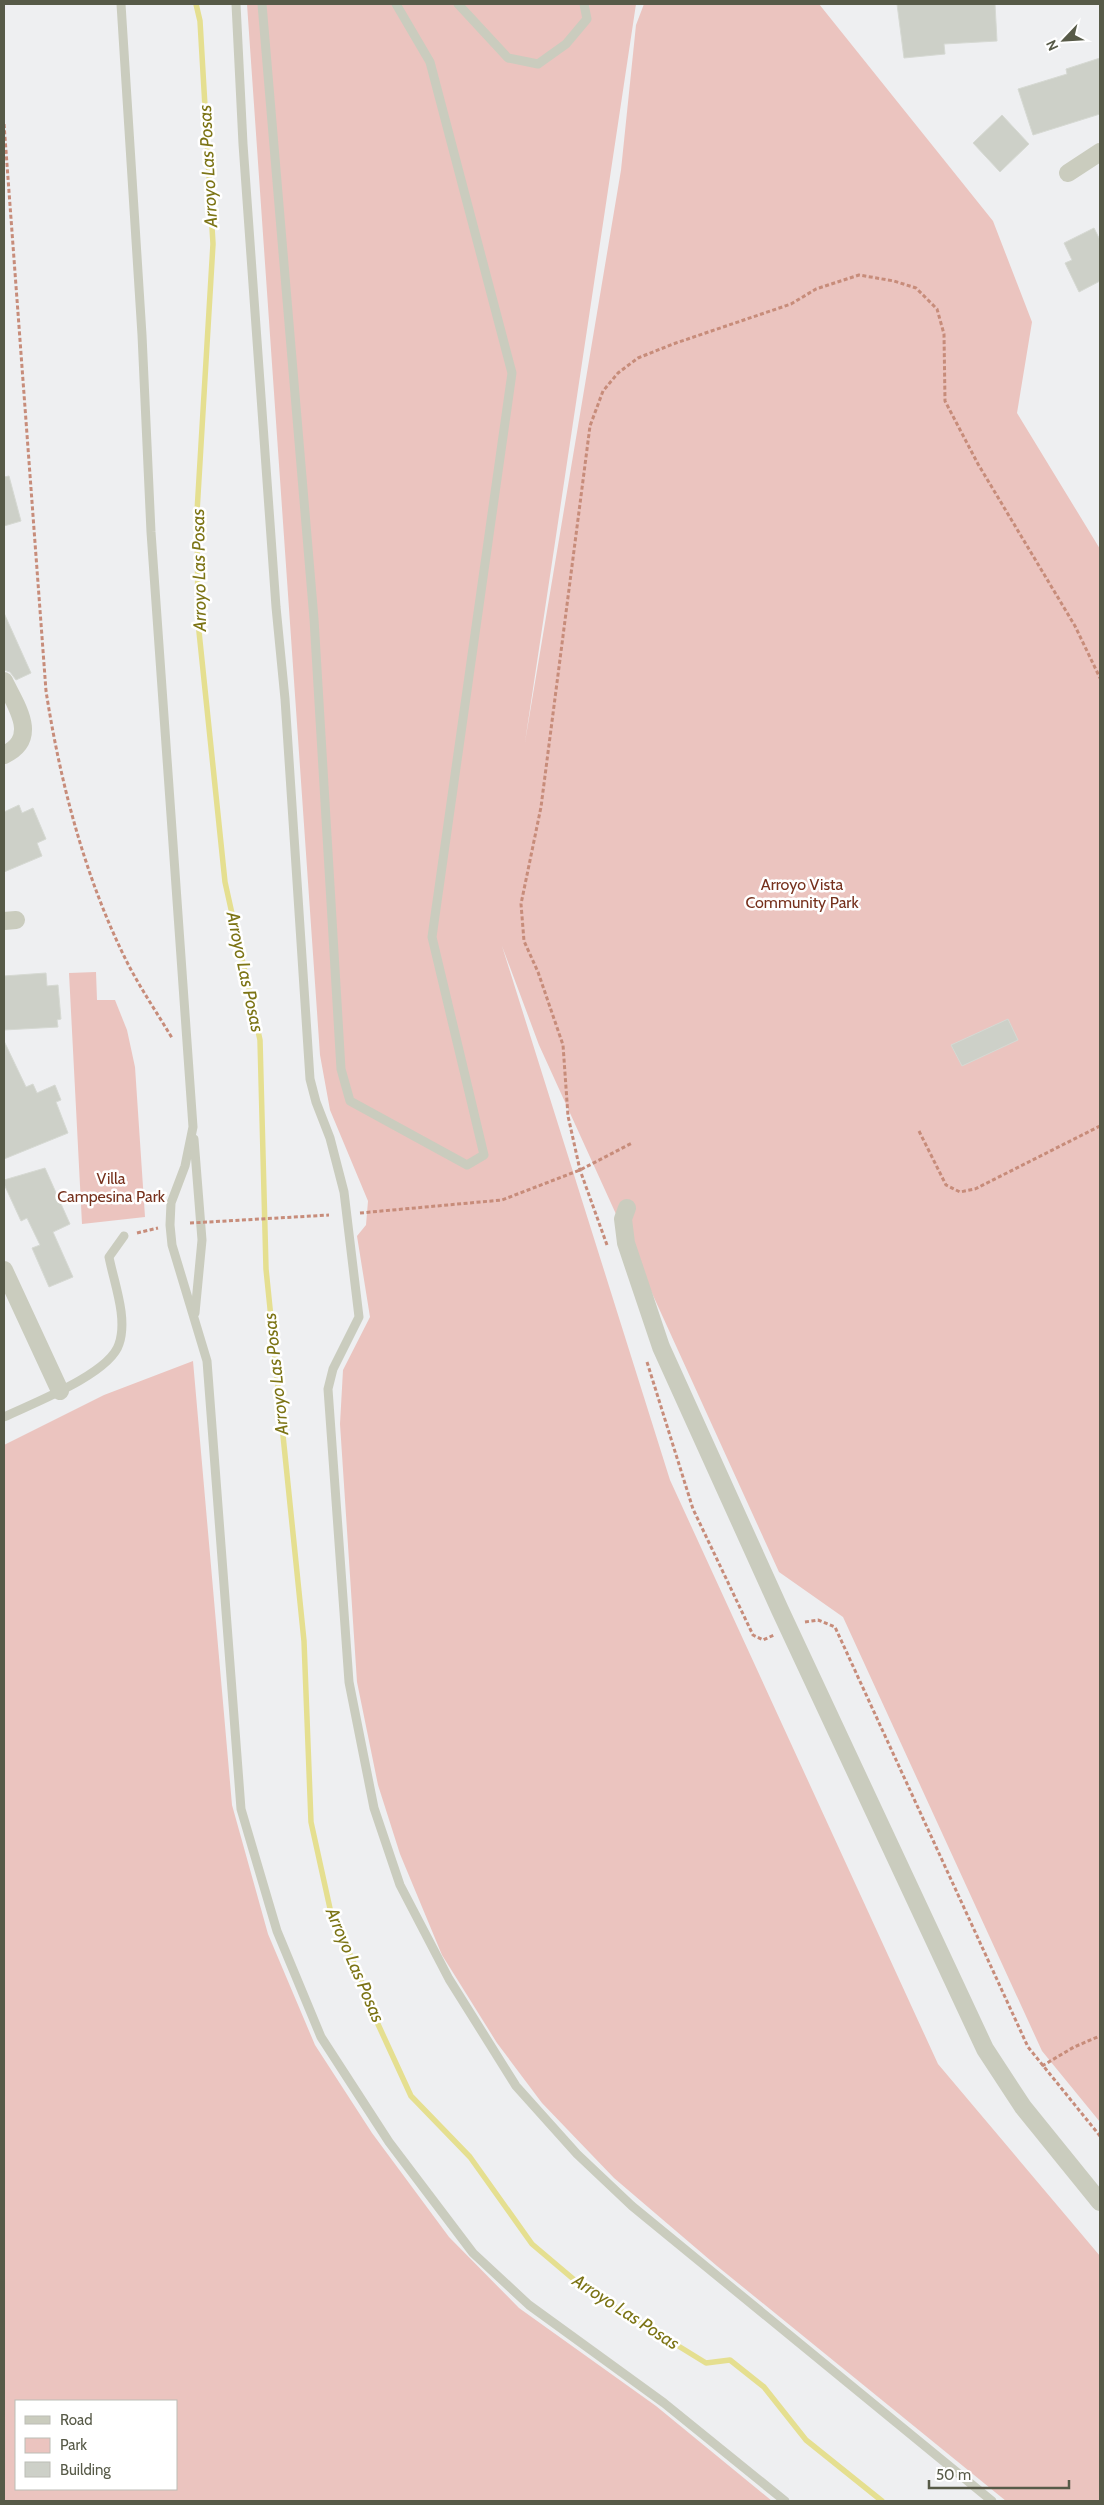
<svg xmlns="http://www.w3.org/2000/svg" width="1104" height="2505" font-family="Cabin,sans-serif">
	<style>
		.green { fill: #ebc4bf; fill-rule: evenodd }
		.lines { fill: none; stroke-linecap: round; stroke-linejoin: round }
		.stream { stroke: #e5df90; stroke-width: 5.5 }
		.building { fill: #cdd0c8; stroke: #d6d9d3 }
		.path { stroke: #c78c7a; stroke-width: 3; stroke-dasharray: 4 2.5; stroke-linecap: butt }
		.service { stroke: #caccbe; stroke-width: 9 }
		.minor { stroke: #caccbe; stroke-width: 18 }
		.path-bridge { stroke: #c78c7a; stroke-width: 3; stroke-dasharray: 4 2.5; stroke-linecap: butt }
		.labels { text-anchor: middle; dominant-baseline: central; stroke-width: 5; stroke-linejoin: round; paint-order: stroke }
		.park-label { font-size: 16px; fill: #76311d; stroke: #fff }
		.water-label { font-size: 18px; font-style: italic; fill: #7c7415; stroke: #fff }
	</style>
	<rect width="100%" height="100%" fill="#eeeff1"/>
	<!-- green -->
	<g class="green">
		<path d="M 247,4 L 636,4 L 525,742 L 621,170 L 636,25 L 644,4 L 819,4 L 993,221 L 1032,322 L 1017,413 L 1100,549 L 1100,2122 L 1042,2051 L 843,1617 L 779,1572 L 539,1045 L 502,946 L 670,1480 L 938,2064 L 1100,2256 L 1100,2501 L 1006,2501 L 717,2266 L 614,2178 L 542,2103 L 497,2043 L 442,1955 L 400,1854 L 378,1785 L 357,1682 L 340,1424 L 343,1370 L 370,1317 L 357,1236 L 366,1225 L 368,1201 L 330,1110 L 320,1055 Z"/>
		<path d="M 96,972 L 97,1000 L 115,1000 L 127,1030 L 135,1067 L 145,1217 L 82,1224 L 69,973 Z"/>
		<path d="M 193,1361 L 232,1805 L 268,1934 L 315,2045 L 372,2133 L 449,2237 L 519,2308 L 656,2406 L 772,2501 L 4,2501 L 4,1445 L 104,1395 ZM 176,2401 L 176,2489 L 16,2489 L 16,2401 Z"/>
	</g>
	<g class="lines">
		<!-- stream -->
		<path class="stream" d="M 196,4 L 200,21 L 213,244 L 197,512 L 198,622 L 225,882 L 260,1040 L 266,1269 L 304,1641 L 311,1822 L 331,1913 L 358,1972 L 377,2022 L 411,2096 L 470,2157 L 532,2244 L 584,2288 L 706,2363 L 730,2360 L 764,2387 L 806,2440 L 882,2501"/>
	</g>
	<!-- building -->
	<g class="building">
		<path d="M 897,4 L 995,4 L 997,41 L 944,44 L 945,54 L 904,58 Z"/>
		<path d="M 1100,58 L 1100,114 L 1033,135 L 1018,89 L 1067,74 L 1066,69 Z"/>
		<path d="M 1002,115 L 1029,144 L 1000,172 L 973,143 Z"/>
		<path d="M 1094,228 L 1100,240 L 1100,281 L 1079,292 L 1065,263 L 1072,260 L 1064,243 Z"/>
		<path d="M 9,476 L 21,521 L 4,526 L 4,477 Z"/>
		<path d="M 4,613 L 31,673 L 16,680 L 10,672 L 4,670 Z"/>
		<path d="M 19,805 L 22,813 L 33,808 L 46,839 L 37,843 L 42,856 L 4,872 L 4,812 Z"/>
		<path d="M 46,973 L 47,986 L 58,985 L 61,1019 L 57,1020 L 58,1027 L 4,1030 L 4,976 Z"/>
		<path d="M 1008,1019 L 1018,1040 L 962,1066 L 951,1045 Z"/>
		<path d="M 4,1041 L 26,1087 L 33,1084 L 37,1093 L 55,1085 L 61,1100 L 56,1102 L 68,1133 L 4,1159 Z"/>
		<path d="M 45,1168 L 70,1224 L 53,1232 L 73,1277 L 49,1287 L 32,1248 L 40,1245 L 27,1218 L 21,1221 L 4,1184 L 4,1180 Z"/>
	</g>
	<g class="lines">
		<!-- path -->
		<g class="path">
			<path d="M 4,124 L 46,691 C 60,781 84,874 124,956 C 138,985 156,1011 172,1038"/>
			<path d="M 919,1131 L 946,1185 L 960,1192 L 975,1189 L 1100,1126"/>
			<path d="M 360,1213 L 502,1200 L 580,1170 L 632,1143"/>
			<path d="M 137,1233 L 158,1228"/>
			<path d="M 607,1245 L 580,1170 L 568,1116 L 563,1045 L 538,972 L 524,941 L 521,904 L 541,807 L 590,426 L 603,391 L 618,373 L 638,358 L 673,344 L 791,304 L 816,289 L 859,275 L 894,281 L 916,288 L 937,309 L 944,334 L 945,401 L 978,464 L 1075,626 L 1100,678"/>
			<path d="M 647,1362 L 693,1509 L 753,1635 L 763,1640 L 774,1635"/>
			<path d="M 805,1622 L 818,1620 L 835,1627 L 1028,2047 L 1100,2136"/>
			<path d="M 1042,2066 L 1074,2047 L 1100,2036"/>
		</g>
		<!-- service -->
		<g class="service">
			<path d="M 121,4 L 142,335 L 151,532 L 193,1127 L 185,1166 L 171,1203 L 170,1225 L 172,1245 L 207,1361 L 241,1809 L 277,1931 L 321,2037 L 389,2142 L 473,2253 L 529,2305 L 664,2403 L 785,2501"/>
			<path d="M 236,4 L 243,144 L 276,607 L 285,699 L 310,1079 L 316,1102 L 330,1138 L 344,1192 L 359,1317 L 333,1369 L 328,1389 L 349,1682 L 374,1808 L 400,1885 L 449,1979 L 516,2086 L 577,2154 L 632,2206 L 992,2501"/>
			<path d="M 262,4 L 314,619 L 341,1069 L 350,1101 L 467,1165 L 484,1155 L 432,937 L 512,373 L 430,62 L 396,4"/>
			<path d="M 458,4 L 508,58 L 538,64 L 566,44 L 587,19 L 584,4"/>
			<path d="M 194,1139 L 202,1240 L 195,1313"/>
			<path d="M 4,1417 C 31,1404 110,1374 119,1344 C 128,1318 114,1283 109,1257 L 124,1236"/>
		</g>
		<!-- minor -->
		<g class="minor">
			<path d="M 1068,173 L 1100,152"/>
			<path d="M 4,681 C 16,706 40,738 4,755"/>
			<path d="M 4,921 L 16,920"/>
			<path d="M 627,1208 L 623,1219 L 626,1243 L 661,1347 L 780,1610 L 985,2049 L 1023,2107 L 1100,2202"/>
			<path d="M 4,1270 L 60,1391"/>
		</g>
		<!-- path-bridge -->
		<path class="path-bridge" d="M 190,1223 L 329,1215"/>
	</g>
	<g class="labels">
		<!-- park labels -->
		<g class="park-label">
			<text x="802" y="884">Arroyo Vista<tspan x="802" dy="18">Community Park</tspan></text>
			<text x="111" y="1178">Villa<tspan x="111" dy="18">Campesina Park</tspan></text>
		</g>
		<!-- water labels -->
		<g class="water-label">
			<text transform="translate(208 166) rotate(-93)">Arroyo Las Posas</text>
			<text transform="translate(199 570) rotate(-91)">Arroyo Las Posas</text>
			<text transform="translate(245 972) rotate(78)">Arroyo Las Posas</text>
			<text transform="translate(276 1374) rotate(-96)">Arroyo Las Posas</text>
			<text transform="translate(355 1965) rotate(67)">Arroyo Las Posas</text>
			<text transform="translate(626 2312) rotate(33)">Arroyo Las Posas</text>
		</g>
	</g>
	<!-- border -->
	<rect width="1104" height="2505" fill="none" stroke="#575a48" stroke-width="10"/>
	<!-- legend -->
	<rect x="15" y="2400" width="162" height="90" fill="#ffffff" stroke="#bcbdb6"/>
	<rect x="25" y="2416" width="25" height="8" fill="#caccbe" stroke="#bcbdb6"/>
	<text x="60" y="2425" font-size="15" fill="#575a48">Road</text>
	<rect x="25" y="2438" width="25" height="15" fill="#ebc4bf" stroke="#bcbdb6"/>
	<text x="60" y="2450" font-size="15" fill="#575a48">Park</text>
	<rect x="25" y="2462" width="25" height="15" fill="#cdd0c8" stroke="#bcbdb6"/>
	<text x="60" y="2475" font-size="15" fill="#575a48">Building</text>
	<!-- north arrow -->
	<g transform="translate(1064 40) rotate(245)" stroke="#ffffff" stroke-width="4" paint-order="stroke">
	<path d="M0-4L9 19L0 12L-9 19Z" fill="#575a48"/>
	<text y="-8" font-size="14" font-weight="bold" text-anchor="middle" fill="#575a48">N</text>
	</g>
	<!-- scale -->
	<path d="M929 2480v8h140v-8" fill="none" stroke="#575a48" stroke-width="2.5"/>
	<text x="936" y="2480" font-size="15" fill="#575a48" stroke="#ffffff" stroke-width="4" paint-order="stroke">50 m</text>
</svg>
